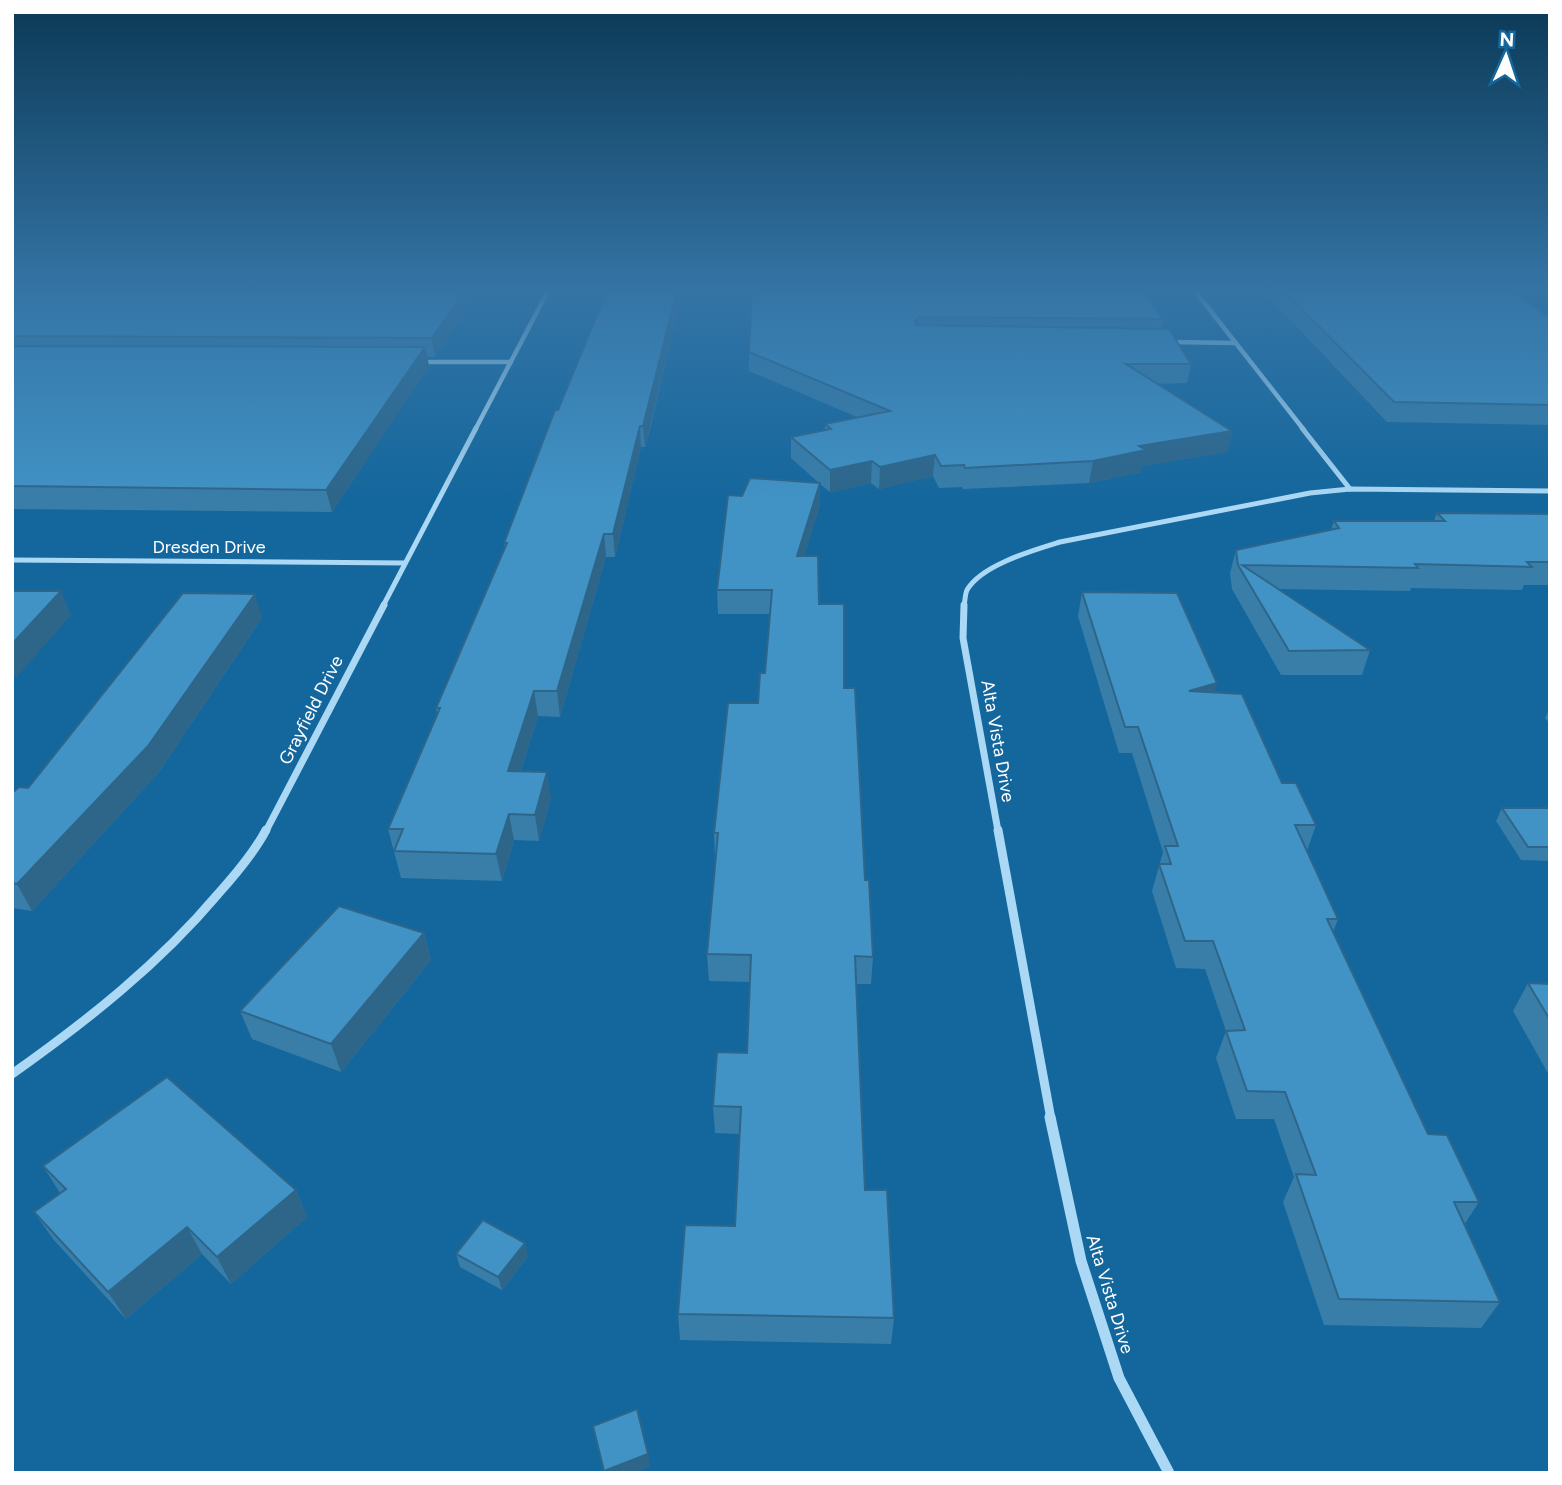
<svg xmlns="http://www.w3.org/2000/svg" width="1562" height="1485" font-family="Figtree,sans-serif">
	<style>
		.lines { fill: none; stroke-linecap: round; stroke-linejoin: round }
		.minor-far4 { stroke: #abd8f4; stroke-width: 4.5 }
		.minor-far3 { stroke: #abd8f4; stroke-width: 5 }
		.minor-far2 { stroke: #abd8f4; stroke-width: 7 }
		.minor-far1 { stroke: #abd8f4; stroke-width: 9 }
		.minor { stroke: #abd8f4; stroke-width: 11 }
		.wall { fill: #387ea9 }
		.shaded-wall { fill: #2e668a }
		.building { fill: #4192c5; stroke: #2e668a; stroke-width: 2 }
		.labels { text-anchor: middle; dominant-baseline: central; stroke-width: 5; stroke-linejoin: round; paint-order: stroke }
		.street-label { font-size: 18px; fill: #fff; stroke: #14679d }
	</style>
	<rect width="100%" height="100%" fill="#14679d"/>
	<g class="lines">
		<!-- minor-far4 -->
		<g class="minor-far4">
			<path d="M 1195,291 L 1304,430"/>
			<path d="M 1547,291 L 1550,293"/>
			<path d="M 1171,342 L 1236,343"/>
			<path d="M 419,362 L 511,362"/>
			<path d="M 475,430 L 548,291"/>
		</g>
		<!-- minor-far3 -->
		<g class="minor-far3">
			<path d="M 1302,428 L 1350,489"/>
			<path d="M 12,560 L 405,563"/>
			<path d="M 383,606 L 476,428"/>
			<path d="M 964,606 C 965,602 965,594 967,590 C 981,565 1034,550 1060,542 L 1310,493 L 1350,489 L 1550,491"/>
		</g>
		<!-- minor-far2 -->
		<g class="minor-far2">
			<path d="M 964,605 L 963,638 L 998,831"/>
			<path d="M 266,831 L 384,605"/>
		</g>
		<!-- minor-far1 -->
		<g class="minor-far1">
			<path d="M 998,830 L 1051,1119"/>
			<path d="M 12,1074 C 87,1021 159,964 218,894 C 236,874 254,853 266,830"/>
		</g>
		<!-- minor -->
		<path class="minor" d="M 1050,1117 L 1081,1261 L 1119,1378 L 1169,1473"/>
	</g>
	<!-- wall -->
	<g class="wall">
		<path d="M 12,291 L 480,291 L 435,357 L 427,357 L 429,366 L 332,512 L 12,509 Z"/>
		<path d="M 607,291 L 682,291 L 651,425 L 645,447 L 641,447 L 615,557 L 606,557 L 560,717 L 538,716 L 521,771 L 551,798 L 539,841 L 514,840 L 502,881 L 401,878 L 388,829 L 437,714 L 436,708 L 505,548 L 504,543 Z"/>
		<path d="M 1263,291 L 1512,291 L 1550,318 L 1550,425 L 1387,422 Z"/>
		<path d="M 752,295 L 1163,319 L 1161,328 L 1191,364 L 1187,383 L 1157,384 L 1232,431 L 1227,452 L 1142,466 L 1141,472 L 1089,483 L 963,489 L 962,487 L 939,488 L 933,476 L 879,489 L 871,483 L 830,492 L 820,484 L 820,505 L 804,556 L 844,688 L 873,957 L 871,984 L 856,984 L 865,1190 L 894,1318 L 891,1344 L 680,1340 L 678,1314 L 735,1226 L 740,1134 L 715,1133 L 713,1106 L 747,1053 L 750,982 L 709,981 L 707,954 L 716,860 L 715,860 L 714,833 L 758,703 L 765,673 L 770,614 L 718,614 L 717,590 L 742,496 L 819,483 L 791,458 L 791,437 L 825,431 L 825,424 L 857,417 L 749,371 L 749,352 Z"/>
		<path d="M 1437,513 L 1550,514 L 1550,585 L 1524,585 L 1522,590 L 1411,588 L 1410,591 L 1278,589 L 1370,650 L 1362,675 L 1281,675 L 1232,589 L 1230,573 L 1236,550 L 1331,530 L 1334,521 L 1434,521 Z"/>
		<path d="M 1082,592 L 1214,692 L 1282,783 L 1316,825 L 1307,851 L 1338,919 L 1333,932 L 1428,1134 L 1479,1202 L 1464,1225 L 1500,1302 L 1481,1328 L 1324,1325 L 1283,1202 L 1294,1177 L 1274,1119 L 1236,1119 L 1216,1058 L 1226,1031 L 1205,969 L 1176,968 L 1152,891 L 1163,852 L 1132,753 L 1119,753 L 1078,616 Z"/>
		<path d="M 262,618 L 159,772 L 32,911 L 12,908 L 12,793 L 28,788 Z"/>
		<path d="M 1550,708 L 1550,724 L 1545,718 Z"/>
		<path d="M 1502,808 L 1550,808 L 1550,861 L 1521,860 L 1496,821 Z"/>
		<path d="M 424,933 L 431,960 L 341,1072 L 252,1039 L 240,1011 Z"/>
		<path d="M 1528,983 L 1550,984 L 1550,1077 L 1513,1011 Z"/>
		<path d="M 43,1166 L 296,1190 L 307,1217 L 231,1284 L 202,1254 L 126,1319 L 53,1239 L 34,1212 L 60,1193 Z"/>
		<path d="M 456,1254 L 528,1256 L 502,1290 L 460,1267 Z"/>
	</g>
	<!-- shaded-wall -->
	<g class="shaded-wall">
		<path d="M 465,291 L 480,291 L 435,357 L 432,338 Z"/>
		<path d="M 677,291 L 682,291 L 645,447 L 643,426 Z"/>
		<path d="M 919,317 L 918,335 L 915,320 Z"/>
		<path d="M 425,347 L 429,366 L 332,512 L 326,490 Z"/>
		<path d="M 640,426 L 641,447 L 615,557 L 613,534 Z"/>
		<path d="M 1232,431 L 1227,452 L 1142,466 L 1141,472 L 1089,483 L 1093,461 L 1139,446 Z"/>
		<path d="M 935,455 L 933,476 L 879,489 L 880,467 Z"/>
		<path d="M 872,461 L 871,483 L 830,492 L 830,470 Z"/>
		<path d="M 820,483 L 820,505 L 797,580 L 797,556 Z"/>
		<path d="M 604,534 L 606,557 L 560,717 L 557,691 Z"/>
		<path d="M 61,591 L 71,615 L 16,678 L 12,671 L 12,644 Z"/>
		<path d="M 255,594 L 262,618 L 159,772 L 32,911 L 17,884 Z"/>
		<path d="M 1217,683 L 1210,709 L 1189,691 Z"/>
		<path d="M 534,691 L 538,716 L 513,797 L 508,771 Z"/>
		<path d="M 547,772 L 551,798 L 539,841 L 535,815 Z"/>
		<path d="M 509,814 L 514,840 L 502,881 L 496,854 Z"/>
		<path d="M 424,933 L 431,960 L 341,1072 L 331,1044 Z"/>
		<path d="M 296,1190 L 307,1217 L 231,1284 L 217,1257 Z"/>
		<path d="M 187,1227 L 202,1254 L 126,1319 L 108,1292 Z"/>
		<path d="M 525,1243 L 528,1256 L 502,1290 L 498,1277 Z"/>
		<path d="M 648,1454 L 650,1467 L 634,1473 L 605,1473 L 604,1471 Z"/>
	</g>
	<!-- building -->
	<g class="building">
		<path d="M 12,291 L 465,291 L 432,338 L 12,336 Z"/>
		<path d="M 607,291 L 677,291 L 643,426 L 640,426 L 613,534 L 604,534 L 557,691 L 534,691 L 508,771 L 547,772 L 535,815 L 509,814 L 496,854 L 394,851 L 403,829 L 388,829 L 440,708 L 436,708 L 507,543 L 504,543 L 555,410 L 558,410 Z"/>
		<path d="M 765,291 L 1144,291 L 1163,319 L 919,317 L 915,320 L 916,325 L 1169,329 L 1191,364 L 1126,364 L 1232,431 L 1139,446 L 1146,450 L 1093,461 L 965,468 L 964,465 L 941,466 L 935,455 L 880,467 L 872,461 L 830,470 L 791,437 L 831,429 L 825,424 L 890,411 L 749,352 L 752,295 Z"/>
		<path d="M 1284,291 L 1512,291 L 1550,318 L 1550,405 L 1394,402 Z"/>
		<path d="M 12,346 L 425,347 L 326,490 L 12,486 Z"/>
		<path d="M 750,478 L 820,483 L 797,556 L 818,556 L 819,604 L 844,604 L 844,688 L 855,688 L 865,880 L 869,880 L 873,957 L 855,956 L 865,1190 L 887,1190 L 894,1318 L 678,1314 L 685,1225 L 735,1226 L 741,1107 L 713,1106 L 717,1052 L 747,1053 L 751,955 L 707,954 L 718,833 L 714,833 L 728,703 L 758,703 L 760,673 L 765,673 L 772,590 L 717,590 L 728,495 L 742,496 Z"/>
		<path d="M 1437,513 L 1550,514 L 1550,562 L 1527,562 L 1532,567 L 1415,564 L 1418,568 L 1242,565 L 1370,650 L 1289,651 L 1238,565 L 1236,550 L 1339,528 L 1334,521 L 1445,521 Z"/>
		<path d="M 12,591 L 61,591 L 12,644 Z"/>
		<path d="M 1082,592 L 1177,593 L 1217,683 L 1189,691 L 1242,694 L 1282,783 L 1296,783 L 1316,825 L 1295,825 L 1338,919 L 1327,919 L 1428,1134 L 1447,1135 L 1479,1202 L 1454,1202 L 1500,1302 L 1339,1299 L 1296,1174 L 1316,1175 L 1285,1092 L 1247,1091 L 1226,1031 L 1245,1030 L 1213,941 L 1185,941 L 1159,864 L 1171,864 L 1165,846 L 1178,846 L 1138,727 L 1125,727 Z"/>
		<path d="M 183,593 L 255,594 L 148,746 L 17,884 L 12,883 L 12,793 L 19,787 L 28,788 Z"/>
		<path d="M 1502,808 L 1550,808 L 1550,847 L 1528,847 Z"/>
		<path d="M 339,906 L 424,933 L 331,1044 L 240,1011 Z"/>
		<path d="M 1528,983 L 1550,984 L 1550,1020 Z"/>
		<path d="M 167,1077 L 296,1190 L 217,1257 L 187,1227 L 108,1292 L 34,1212 L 66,1189 L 43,1166 Z"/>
		<path d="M 483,1220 L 525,1243 L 498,1277 L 456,1254 Z"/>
		<path d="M 637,1409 L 648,1454 L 604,1471 L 593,1426 Z"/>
	</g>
	<!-- sky -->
	<linearGradient id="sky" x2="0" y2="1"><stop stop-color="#0b3956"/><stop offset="0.58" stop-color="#3474a5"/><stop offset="1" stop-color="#3474a5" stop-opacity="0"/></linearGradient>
	<rect width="1562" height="499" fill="url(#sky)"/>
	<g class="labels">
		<!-- street labels -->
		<g class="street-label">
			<text x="209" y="547">Dresden Drive</text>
			<text transform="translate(311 710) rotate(-63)">Grayfield Drive</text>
			<text transform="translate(998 741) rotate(80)">Alta Vista Drive</text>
			<text transform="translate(1110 1294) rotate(73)">Alta Vista Drive</text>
		</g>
	</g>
	<!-- border -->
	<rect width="1562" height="1485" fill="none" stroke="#ffffff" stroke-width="28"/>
	<!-- north arrow -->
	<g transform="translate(1506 56) rotate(3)" stroke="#14679d" stroke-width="5" paint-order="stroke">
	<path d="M0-5L12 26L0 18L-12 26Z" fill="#ffffff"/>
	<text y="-10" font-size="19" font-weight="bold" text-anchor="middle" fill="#ffffff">N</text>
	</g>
</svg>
